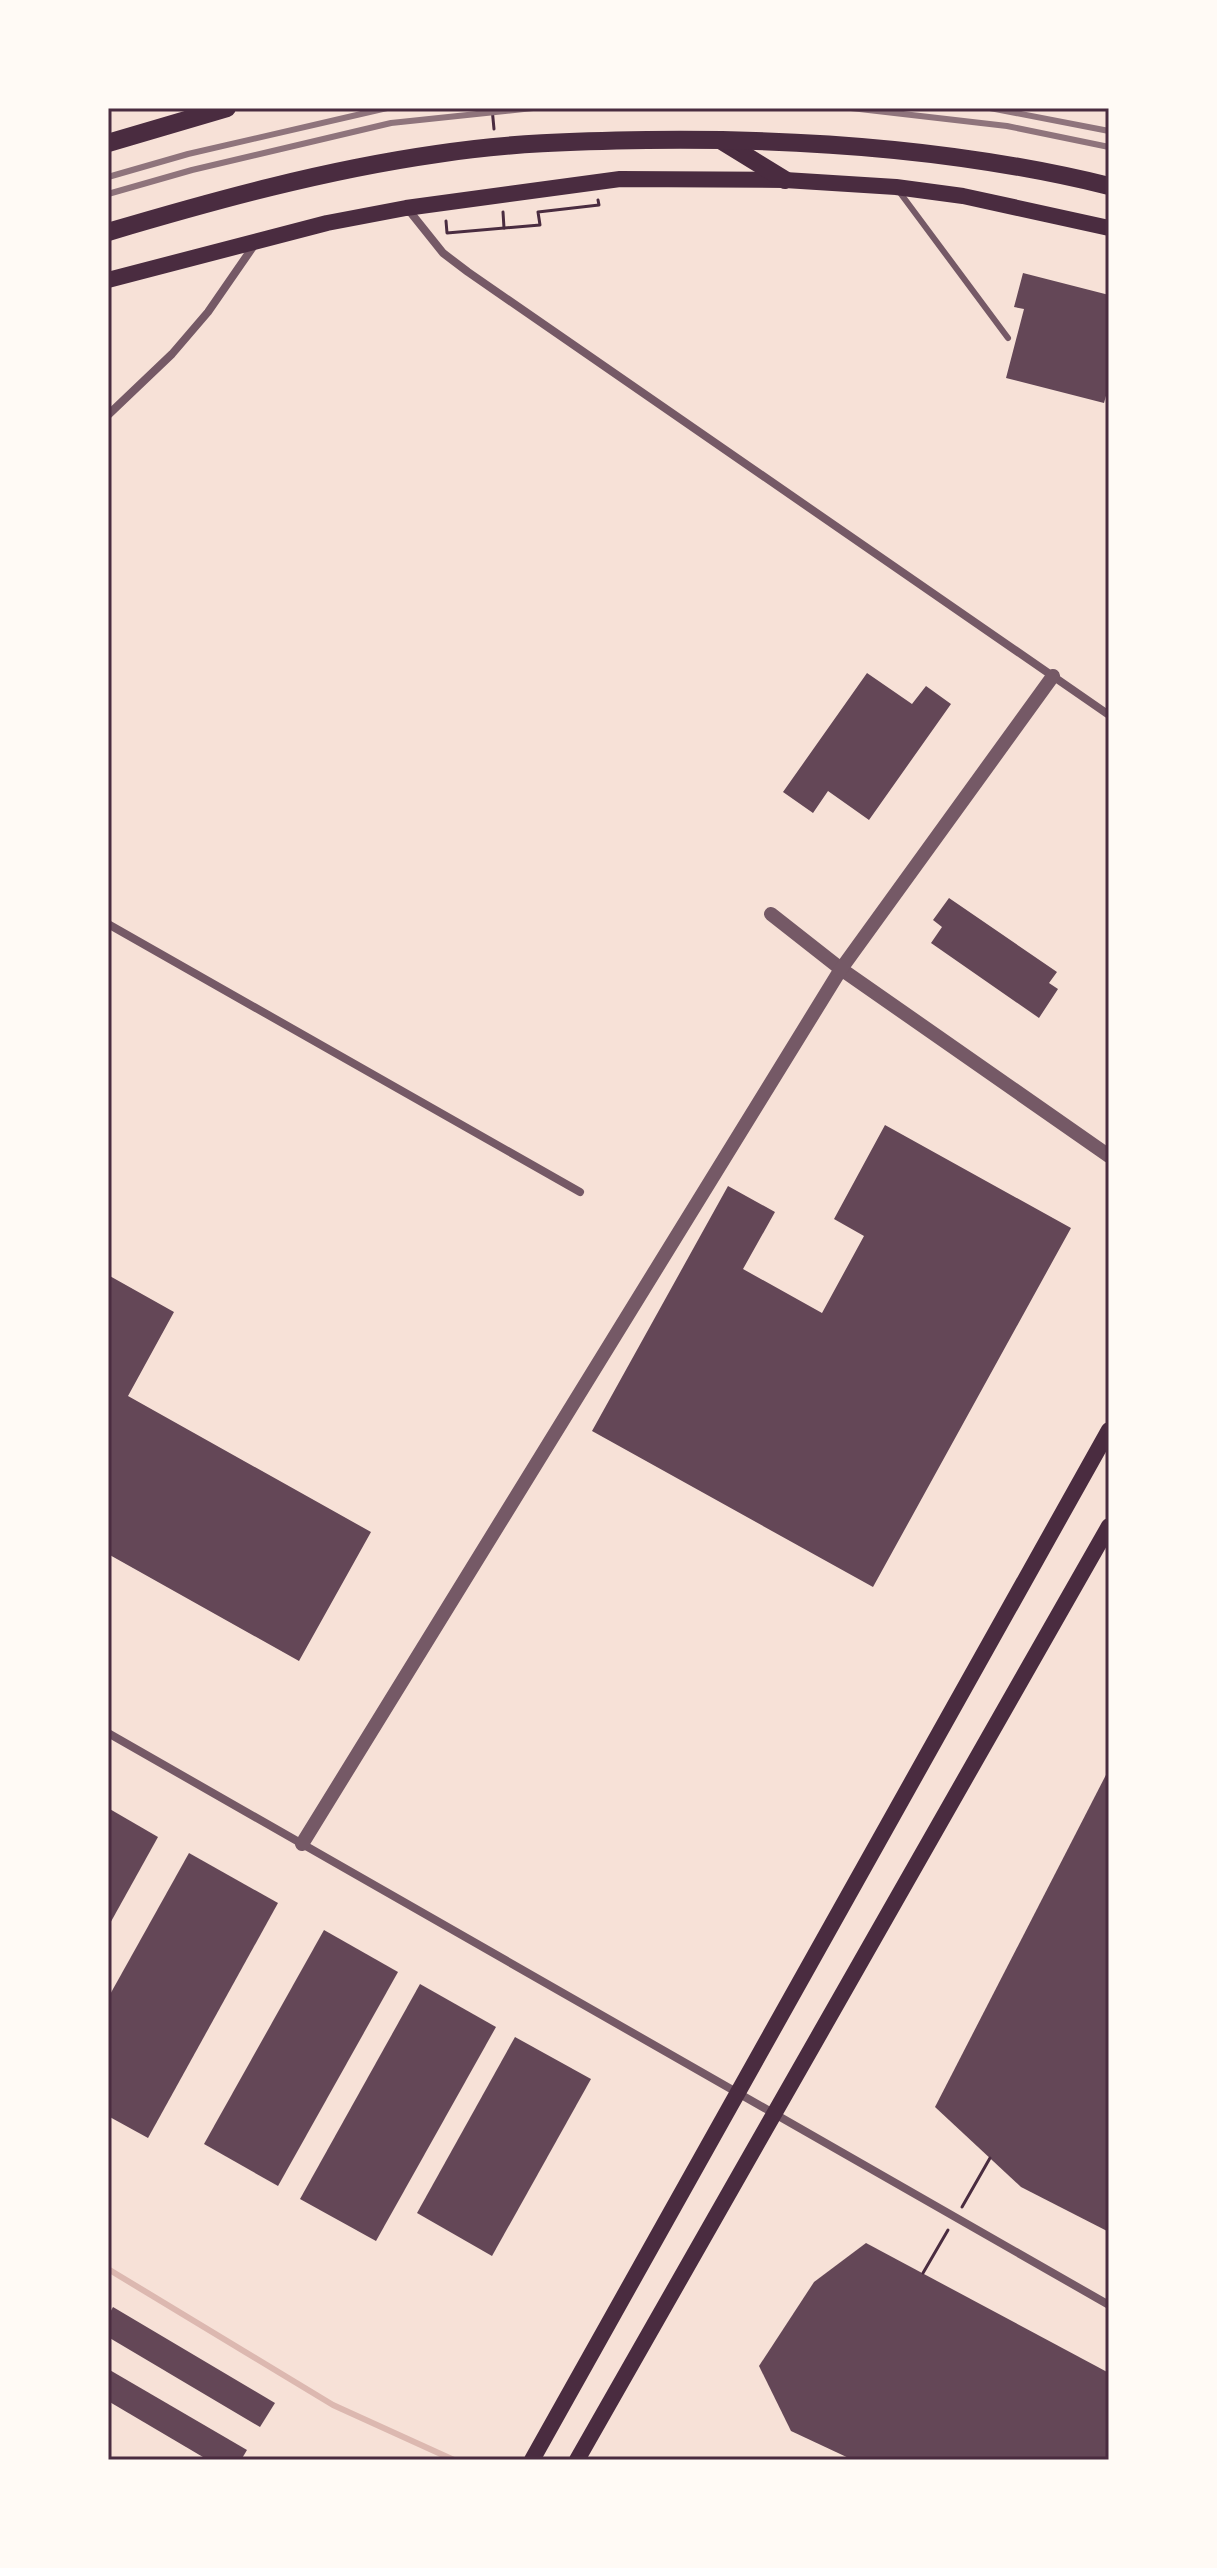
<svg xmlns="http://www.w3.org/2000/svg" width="1217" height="2568" font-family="'Nunito Sans',sans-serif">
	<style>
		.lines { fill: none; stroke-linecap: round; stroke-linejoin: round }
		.stream { stroke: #dcb8b0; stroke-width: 6 }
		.building { fill: #644757 }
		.path { stroke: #4a2c40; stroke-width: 3 }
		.service { stroke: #755966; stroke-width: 6 }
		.minor { stroke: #755966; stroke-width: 8 }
		.tertiary { stroke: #755966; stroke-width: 14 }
		.secondary { stroke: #4a2c40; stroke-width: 16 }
		.primary { stroke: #4a2c40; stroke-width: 18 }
		.rail { stroke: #8f747c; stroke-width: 6 }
		.neatline { fill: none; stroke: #4a2c40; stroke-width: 3 }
	</style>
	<rect width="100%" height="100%" fill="#f7e1d7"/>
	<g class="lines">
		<!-- stream -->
		<path class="stream" d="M 108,2269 L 333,2405 L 454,2460"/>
	</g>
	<!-- building -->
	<g class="building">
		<path d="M 1023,273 L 1109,295 L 1109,385 L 1104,403 L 1006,378 L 1024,309 L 1014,307 Z"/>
		<path d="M 867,673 L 912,704 L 926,686 L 951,704 L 869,820 L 828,791 L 813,813 L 783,792 Z"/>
		<path d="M 949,898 L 1057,972 L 1049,983 L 1058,989 L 1039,1018 L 931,943 L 942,927 L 933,920 Z"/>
		<path d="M 885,1125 L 1071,1228 L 873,1587 L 592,1431 L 728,1186 L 775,1212 L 743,1269 L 822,1313 L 864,1236 L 834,1219 Z"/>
		<path d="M 108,1275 L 174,1312 L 128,1396 L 371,1532 L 299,1661 L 108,1554 Z"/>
		<path d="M 1109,1769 L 1109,2232 L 1021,2187 L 935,2107 Z"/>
		<path d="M 108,1808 L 158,1837 L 108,1927 Z"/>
		<path d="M 189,1853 L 278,1903 L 148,2138 L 108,2116 L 108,1998 Z"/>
		<path d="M 324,1930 L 398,1972 L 278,2186 L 204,2144 Z"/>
		<path d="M 420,1984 L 496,2027 L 376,2241 L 300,2199 Z"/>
		<path d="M 515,2037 L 591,2079 L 492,2256 L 417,2213 Z"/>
		<path d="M 866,2243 L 1109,2373 L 1109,2460 L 853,2460 L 791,2431 L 759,2366 L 814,2282 Z"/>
		<path d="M 113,2307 L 275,2403 L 260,2427 L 108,2337 L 108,2316 Z"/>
		<path d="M 108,2369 L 247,2450 L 241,2460 L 208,2460 L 108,2401 Z"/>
	</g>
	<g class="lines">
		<!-- path -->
		<g class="path">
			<path d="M 492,108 L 494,129"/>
			<path d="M 503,212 L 504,228"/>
			<path d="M 446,221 L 447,233 L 540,225 L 538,212 L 599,205 L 598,200"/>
			<path d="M 962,2207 L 990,2158"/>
			<path d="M 923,2273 L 948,2230"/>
		</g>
		<!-- service -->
		<path class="service" d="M 898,190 L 1008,338"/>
		<!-- minor -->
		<g class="minor">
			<path d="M 407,208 L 443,253 L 468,272 L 1109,715"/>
			<path d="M 108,415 L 172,354 L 208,312 L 255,244"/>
			<path d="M 108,924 L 580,1192"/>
			<path d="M 108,1733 L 1109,2305"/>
		</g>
		<!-- tertiary -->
		<g class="tertiary">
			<path d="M 771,914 L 841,969 L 1109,1156"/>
			<path d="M 302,1844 L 841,969 L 1053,676"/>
		</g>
		<!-- secondary -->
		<g class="secondary">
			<path d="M 108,280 L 327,223 L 406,208 L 620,179 L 785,180 L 896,187 L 963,196 L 1109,228"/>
			<path d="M 532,2460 L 1109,1430"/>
			<path d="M 577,2460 L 1109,1526"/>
		</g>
		<!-- primary -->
		<g class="primary">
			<path d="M 722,141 L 785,180"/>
			<path d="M 108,143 L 227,108"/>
			<path d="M 108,232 C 216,200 325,170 437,154 C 506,143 578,141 647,140 C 802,138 959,149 1109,186"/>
		</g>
		<!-- rail -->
		<g class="rail">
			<path d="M 851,108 L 1007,126 L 1109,147"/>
			<path d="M 990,108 L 1109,131"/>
			<path d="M 108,177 L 188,154 L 387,108"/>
			<path d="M 108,194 L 192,170 L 391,123 L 533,108"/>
		</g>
	</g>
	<!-- border -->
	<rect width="1217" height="2568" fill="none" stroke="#fffaf5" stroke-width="220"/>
	<rect x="110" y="110" width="997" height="2348" class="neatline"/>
</svg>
